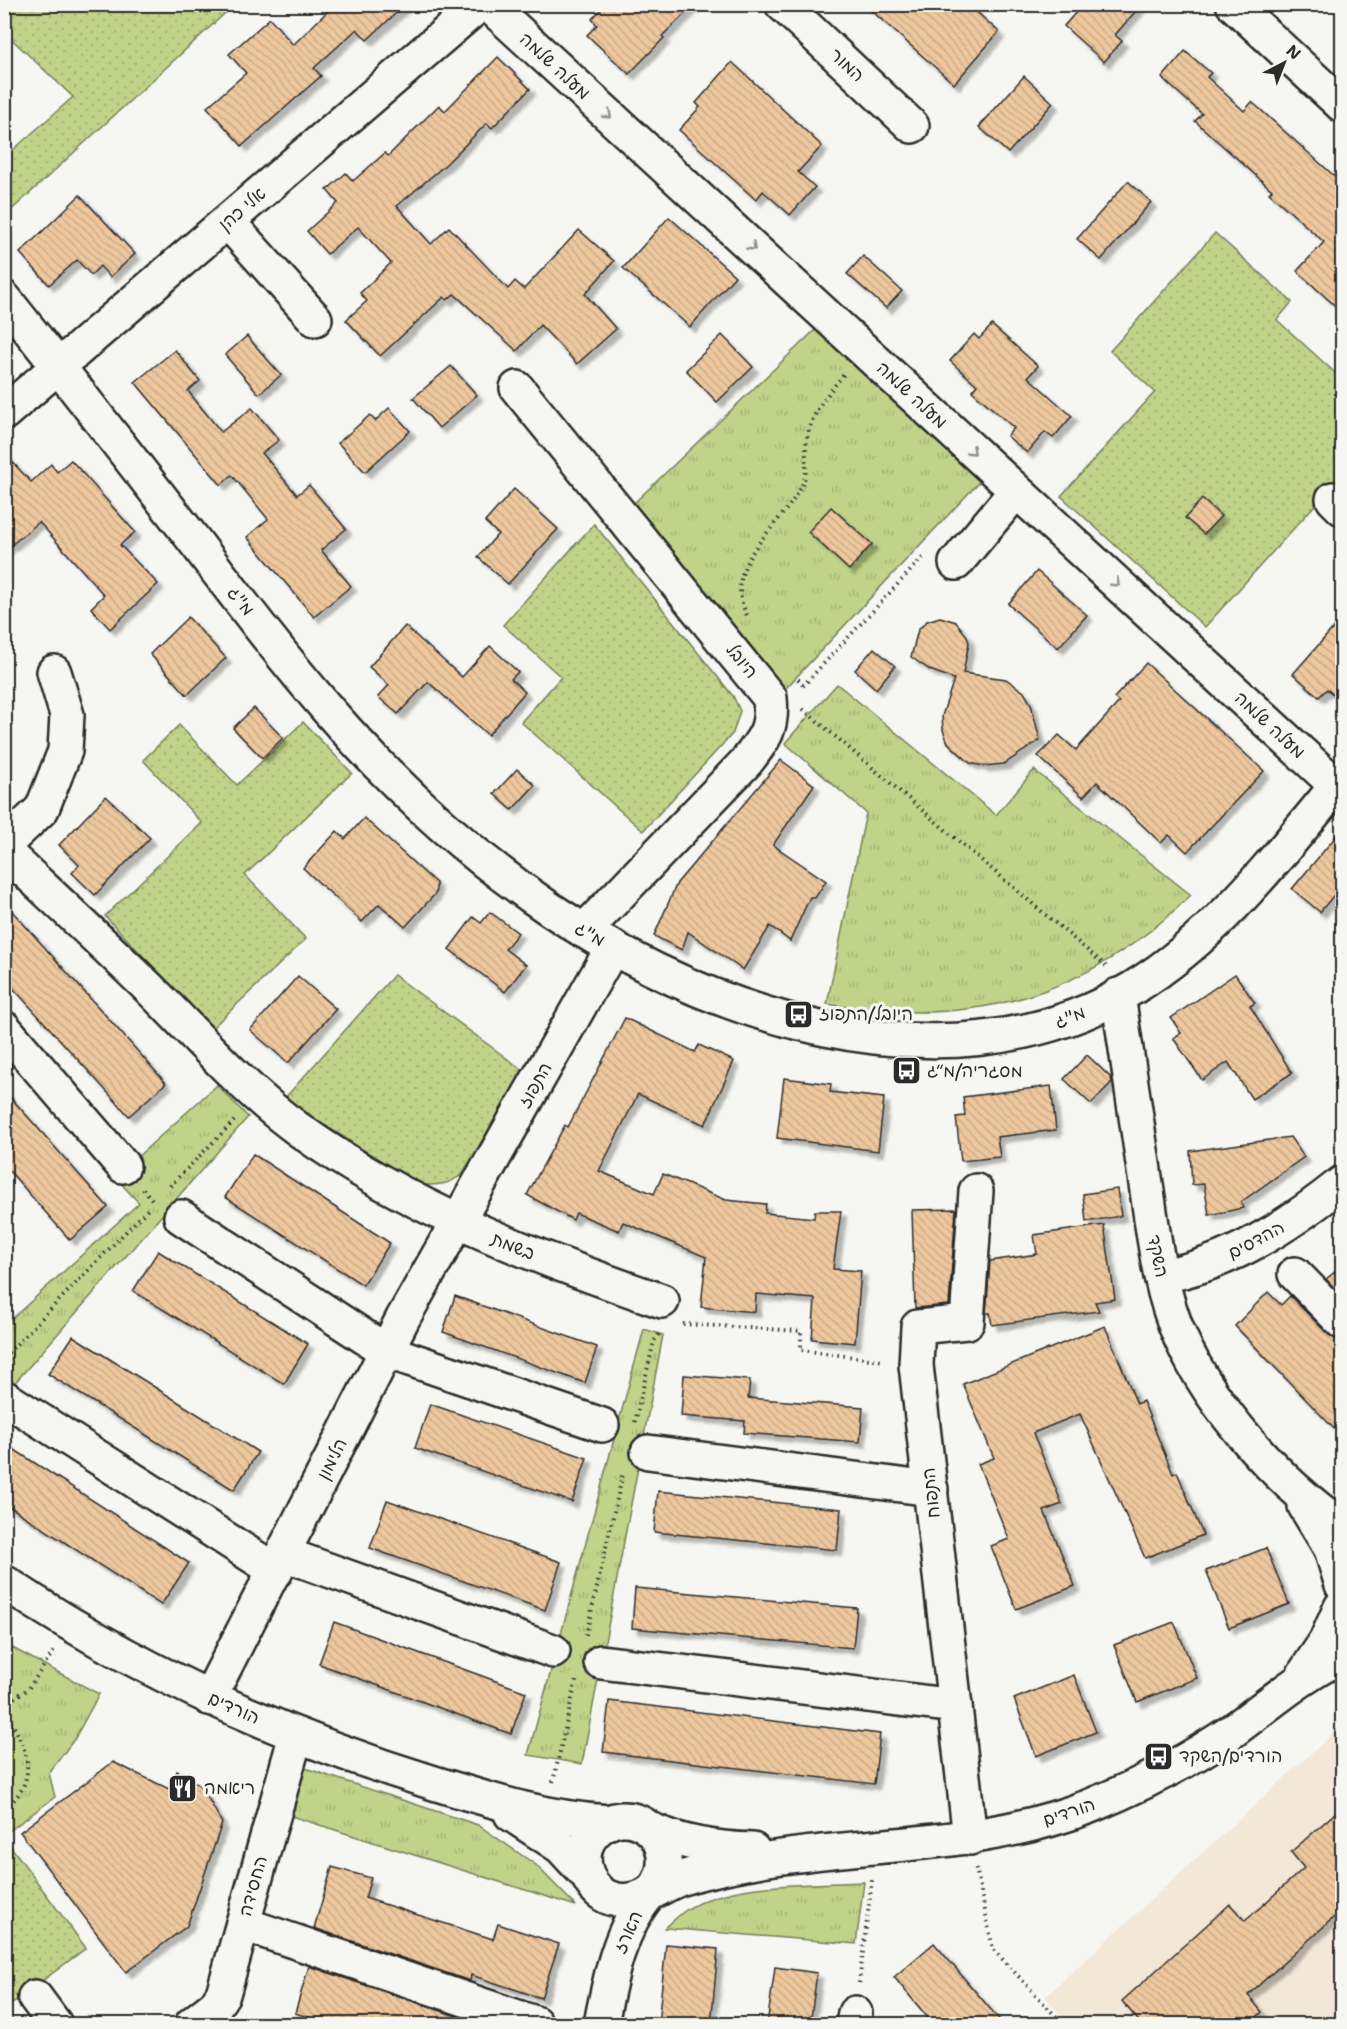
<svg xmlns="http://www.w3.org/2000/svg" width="1347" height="2029" font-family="'Shantell Sans','Playpen Sans Hebrew',sans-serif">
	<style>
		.built { fill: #f3e8d8 }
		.grass { fill: url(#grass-dots); stroke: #767f5a; stroke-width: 1.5 }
		.park { fill: url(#park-tufts); stroke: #767f5a; stroke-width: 1.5 }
		.building { fill: url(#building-back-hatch); stroke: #2b2b2b; stroke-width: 1.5; filter: url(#shadow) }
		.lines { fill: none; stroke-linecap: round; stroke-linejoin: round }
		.minor-casing { stroke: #2b2b2b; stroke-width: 38 }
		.path { stroke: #2b2b2b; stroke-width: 4; stroke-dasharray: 1.5 4.5; stroke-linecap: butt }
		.minor { stroke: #f6f6f2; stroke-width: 33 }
		.oneway { stroke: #90908e }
		.labels { text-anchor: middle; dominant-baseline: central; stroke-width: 6; stroke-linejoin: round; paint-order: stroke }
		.street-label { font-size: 18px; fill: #2b2b2b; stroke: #f6f6f2 }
		.poi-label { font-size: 18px; fill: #2b2b2b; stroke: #f6f6f2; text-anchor: start }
	</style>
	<defs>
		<pattern id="grass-dots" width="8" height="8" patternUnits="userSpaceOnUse" patternTransform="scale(1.5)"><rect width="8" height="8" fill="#c0d389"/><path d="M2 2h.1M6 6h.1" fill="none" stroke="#a5b576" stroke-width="1.8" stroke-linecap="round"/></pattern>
		<pattern id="park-tufts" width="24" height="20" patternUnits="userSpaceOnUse" patternTransform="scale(1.5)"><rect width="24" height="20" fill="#c0d389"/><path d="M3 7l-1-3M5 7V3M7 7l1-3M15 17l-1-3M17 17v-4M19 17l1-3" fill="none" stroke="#a5b576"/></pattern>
		<pattern id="building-back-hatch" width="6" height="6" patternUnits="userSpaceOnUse" patternTransform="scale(1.5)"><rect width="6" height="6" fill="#edc79d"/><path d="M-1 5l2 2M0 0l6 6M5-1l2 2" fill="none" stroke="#cbab87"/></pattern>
		<filter id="shadow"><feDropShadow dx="5.5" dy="5.5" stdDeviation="1.5" flood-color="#0004"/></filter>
	</defs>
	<rect width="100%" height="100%" fill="#f6f6f2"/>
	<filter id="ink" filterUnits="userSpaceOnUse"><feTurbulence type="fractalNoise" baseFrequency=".0167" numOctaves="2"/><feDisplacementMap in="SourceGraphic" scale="12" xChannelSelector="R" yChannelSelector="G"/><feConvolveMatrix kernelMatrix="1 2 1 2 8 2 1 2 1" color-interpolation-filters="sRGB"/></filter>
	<g filter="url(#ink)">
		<!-- built -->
		<path class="built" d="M 1342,1725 L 1342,2024 L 1070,2024 L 1045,1997 Z"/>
		<!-- grass -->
		<g class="grass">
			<path d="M 5,4 L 234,4 L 234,5 L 5,216 L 5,157 L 73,97 L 5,33 Z"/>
			<path d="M 1215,233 L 1292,302 L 1277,320 L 1342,379 L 1342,475 L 1205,627 L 1061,496 L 1155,392 L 1110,351 Z"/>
			<path d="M 594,524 L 733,696 L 740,711 L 733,733 L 643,831 L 521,722 L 561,677 L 503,625 Z"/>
			<path d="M 303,722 L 352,773 L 245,875 L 306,939 L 212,1028 L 105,916 L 202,823 L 143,760 L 179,725 L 237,785 Z"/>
			<path d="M 394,975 L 524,1071 L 462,1174 C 449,1186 435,1185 418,1185 L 284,1099 Z"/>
			<path d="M 9,1844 L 86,1948 L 5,2009 L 16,2024 L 5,2024 L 4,1848 Z"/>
		</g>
		<!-- park -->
		<g class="park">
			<path d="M 816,329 L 980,481 L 785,689 L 634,503 Z"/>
			<path d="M 837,684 L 996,815 L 1034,770 L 1191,895 C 1086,998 970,1029 827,1004 L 866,813 L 785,743 Z"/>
			<path d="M 217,1085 L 248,1117 L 5,1394 L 5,1325 L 139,1203 L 115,1177 Z"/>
			<path d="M 644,1329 L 663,1335 L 582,1764 L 528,1755 Z"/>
			<path d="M 5,1644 L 99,1694 L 75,1738 L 49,1773 L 55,1797 L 5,1834 Z"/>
			<path d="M 302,1767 L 478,1825 L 536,1865 L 576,1906 L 291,1816 Z"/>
			<path d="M 864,1882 L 856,1944 L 665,1928 C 672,1922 679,1915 686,1910 C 731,1881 812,1885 864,1882 Z"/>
		</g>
		<!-- building -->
		<g class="building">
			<path d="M 335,4 L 406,4 L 367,40 L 357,29 L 314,68 L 321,76 L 242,146 L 207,107 L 246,73 L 229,54 L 270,18 L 293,45 Z"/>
			<path d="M 606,4 L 695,4 L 662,36 L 664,38 L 629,74 L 587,35 L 597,25 L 592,19 Z"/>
			<path d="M 864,4 L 968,4 L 999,32 L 954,84 Z"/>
			<path d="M 1083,4 L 1142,4 L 1115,35 L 1122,41 L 1104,62 L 1064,26 Z"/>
			<path d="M 1185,51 L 1211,73 L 1207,77 L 1244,111 L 1252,102 L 1342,183 L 1342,312 L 1297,271 L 1324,242 L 1269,193 L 1272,190 L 1195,121 L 1202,114 L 1162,78 Z"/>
			<path d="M 498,57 L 530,89 L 492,128 L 487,123 L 445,165 L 397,206 L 431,244 L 449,227 L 508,289 L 515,281 L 524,289 L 579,230 L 614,261 L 585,294 L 616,329 L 577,364 L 540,325 L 517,351 L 454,294 L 447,300 L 444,297 L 380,356 L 346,320 L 367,301 L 360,293 L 391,263 L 358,227 L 327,254 L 307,231 L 338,203 L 327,190 L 346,173 L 353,181 L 385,153 L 388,156 L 439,105 L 445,111 Z"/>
			<path d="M 732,62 L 822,146 L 798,172 L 815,187 L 790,215 L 763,191 L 756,200 L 679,130 L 700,107 L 696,103 Z"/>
			<path d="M 1024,76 L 1053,103 L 1008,153 L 979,127 Z"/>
			<path d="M 1128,181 L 1151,202 L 1101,260 L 1077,239 Z"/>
			<path d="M 80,195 L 135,254 L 110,277 L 100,266 L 91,275 L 77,260 L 49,285 L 20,253 Z"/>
			<path d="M 669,217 L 735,276 L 690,327 L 623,268 Z"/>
			<path d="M 863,256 L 902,291 L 886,308 L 847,274 Z"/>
			<path d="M 992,325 L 1038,366 L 1028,377 L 1072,416 L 1053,438 L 1045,432 L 1027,453 L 1007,436 L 1014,428 L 972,391 L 977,385 L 950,361 L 974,334 L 979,339 Z"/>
			<path d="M 722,335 L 753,367 L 717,402 L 686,370 Z"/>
			<path d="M 247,336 L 281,375 L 259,394 L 225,355 Z"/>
			<path d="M 175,350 L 200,381 L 188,391 L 221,432 L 252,408 L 279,440 L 262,453 L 297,495 L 309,485 L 346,529 L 321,550 L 351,586 L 314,617 L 247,537 L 268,519 L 232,475 L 221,485 L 135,382 Z"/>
			<path d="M 451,366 L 477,395 L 439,428 L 413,398 Z"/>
			<path d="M 389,408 L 410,431 L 365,472 L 338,443 L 370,415 L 375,421 Z"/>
			<path d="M 4,453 L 31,482 L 51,464 L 57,472 L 71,460 L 135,532 L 120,545 L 158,584 L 110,629 L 91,608 L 104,595 L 39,522 L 4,551 Z"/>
			<path d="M 514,489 L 558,529 L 508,584 L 478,557 L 498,534 L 485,522 Z"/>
			<path d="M 1202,499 L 1221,516 L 1204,534 L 1185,518 Z"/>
			<path d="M 831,507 L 872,544 L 849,570 L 808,532 Z"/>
			<path d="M 1037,571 L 1087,615 L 1058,648 L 1008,604 Z"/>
			<path d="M 188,617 L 226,658 L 187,695 L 150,654 Z"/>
			<path d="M 940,617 L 956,622 L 967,636 L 969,643 L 963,673 L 1006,679 L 1024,692 L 1031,704 L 1040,740 L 1004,764 L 984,766 L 970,763 L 948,743 L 943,730 L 942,716 L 954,679 L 930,670 L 911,657 L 918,630 L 927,621 Z"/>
			<path d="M 1342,618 L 1342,703 L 1327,689 L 1319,697 L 1293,674 Z"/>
			<path d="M 405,626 L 462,677 L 490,646 L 518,672 L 511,679 L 525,692 L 488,735 L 428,682 L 398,714 L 378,697 L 389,685 L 369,667 Z"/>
			<path d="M 874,648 L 895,666 L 876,689 L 855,670 Z"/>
			<path d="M 1146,663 L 1264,771 L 1187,852 L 1169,835 L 1161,843 L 1097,782 L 1083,797 L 1038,756 L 1059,735 L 1076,750 L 1119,702 L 1114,698 Z"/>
			<path d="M 254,708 L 283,738 L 262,758 L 233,728 Z"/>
			<path d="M 781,760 L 814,785 L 773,845 L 826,881 L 815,898 L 810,897 L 790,941 L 770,926 L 743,970 L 688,932 L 682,950 L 654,936 L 677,883 Z"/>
			<path d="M 517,769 L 535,785 L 512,810 L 494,794 Z"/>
			<path d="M 106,796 L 150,838 L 95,895 L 72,873 L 79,865 L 59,845 Z"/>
			<path d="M 364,818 L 436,883 L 436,893 L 405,927 L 379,904 L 362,922 L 303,868 L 337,831 L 345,839 Z"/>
			<path d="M 1342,829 L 1342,885 L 1320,912 L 1292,889 Z"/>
			<path d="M 4,902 L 166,1083 L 129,1116 L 4,978 Z"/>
			<path d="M 490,912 L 518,933 L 505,949 L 526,965 L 505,992 L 449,949 L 473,917 L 481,923 Z"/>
			<path d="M 1235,974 L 1255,1003 L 1250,1006 L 1292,1073 L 1252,1099 L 1228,1062 L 1202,1080 L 1173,1038 L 1181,1033 L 1171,1018 Z"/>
			<path d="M 298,976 L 336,1009 L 288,1063 L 250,1030 Z"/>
			<path d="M 625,1018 L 695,1052 L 699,1045 L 734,1061 L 705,1125 L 638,1094 L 599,1171 L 654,1194 L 663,1174 L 726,1200 L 766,1204 L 765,1213 L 814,1218 L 815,1211 L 841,1211 L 833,1269 L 861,1271 L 855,1343 L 812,1339 L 815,1299 L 756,1294 L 755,1312 L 701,1307 L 706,1257 L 623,1222 L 619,1231 L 576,1213 L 573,1220 L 527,1195 L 565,1125 L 568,1127 Z"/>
			<path d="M 1087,1055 L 1111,1078 L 1112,1082 L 1091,1104 L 1064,1079 Z"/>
			<path d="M 784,1078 L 831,1084 L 830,1092 L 884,1098 L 878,1151 L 777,1138 Z"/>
			<path d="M 1051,1086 L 1056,1130 L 997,1137 L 1000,1157 L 961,1161 L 956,1117 L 965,1116 L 963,1097 Z"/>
			<path d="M 4,1090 L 108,1207 L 70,1240 L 4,1165 Z"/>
			<path d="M 1290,1137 L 1304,1157 L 1241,1202 L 1243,1208 L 1209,1215 L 1204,1184 L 1192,1185 L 1190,1151 Z"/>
			<path d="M 253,1154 L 390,1243 L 363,1285 L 225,1197 Z"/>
			<path d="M 1117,1189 L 1121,1216 L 1086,1222 L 1083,1194 Z"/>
			<path d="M 956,1209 L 949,1305 L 915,1308 L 912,1210 Z"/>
			<path d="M 1104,1225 L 1115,1299 L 1095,1302 L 1099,1311 L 992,1325 L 990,1313 L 986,1314 L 990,1261 L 1037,1254 L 1034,1235 Z"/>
			<path d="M 158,1251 L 308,1344 L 284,1384 L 133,1291 Z"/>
			<path d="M 1342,1266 L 1342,1296 L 1326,1279 Z"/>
			<path d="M 1268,1292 L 1281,1305 L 1290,1296 L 1329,1335 L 1342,1340 L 1342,1437 L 1235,1326 Z"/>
			<path d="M 455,1296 L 597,1347 L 585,1383 L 443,1332 Z"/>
			<path d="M 1105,1326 L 1137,1404 L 1143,1401 L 1173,1474 L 1177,1472 L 1203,1535 L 1145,1558 L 1080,1414 L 1033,1433 L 1062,1504 L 1044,1511 L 1075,1586 L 1016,1609 L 991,1546 L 1009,1539 L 978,1464 L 994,1458 L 963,1384 Z"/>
			<path d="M 73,1336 L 258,1452 L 234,1490 L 48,1374 Z"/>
			<path d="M 684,1375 L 750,1380 L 748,1398 L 863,1407 L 860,1442 L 744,1433 L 745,1421 L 681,1416 Z"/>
			<path d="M 430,1404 L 587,1458 L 572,1502 L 415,1448 Z"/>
			<path d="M 4,1443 L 189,1563 L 161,1605 L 4,1503 Z"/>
			<path d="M 658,1491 L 841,1509 L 837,1550 L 654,1532 Z"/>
			<path d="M 387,1500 L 561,1562 L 545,1610 L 370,1548 Z"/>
			<path d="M 1266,1548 L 1289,1604 L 1229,1628 L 1206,1571 Z"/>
			<path d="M 635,1588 L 857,1608 L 853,1648 L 632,1628 Z"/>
			<path d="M 334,1622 L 526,1692 L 511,1734 L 319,1664 Z"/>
			<path d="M 1174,1622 L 1197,1678 L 1137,1702 L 1114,1645 Z"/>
			<path d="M 1074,1675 L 1096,1732 L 1036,1756 L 1014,1699 Z"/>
			<path d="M 609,1701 L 880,1734 L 874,1784 L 603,1752 Z"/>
			<path d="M 113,1762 L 171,1790 L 177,1771 L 202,1787 L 222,1823 L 187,1926 L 126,1972 L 20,1832 Z"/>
			<path d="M 1342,1807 L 1342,1910 L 1248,1995 L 1262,2012 L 1249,2025 L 1142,2025 L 1122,2001 L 1230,1904 L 1245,1921 L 1304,1868 L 1291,1852 Z"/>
			<path d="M 332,1867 L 371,1878 L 365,1898 L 493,1939 L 498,1924 L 559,1944 L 541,1998 L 471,1975 L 470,1981 L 314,1928 Z"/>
			<path d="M 934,1943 L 1004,2025 L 934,2025 L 894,1977 Z"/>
			<path d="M 666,1944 L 718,1949 L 711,2025 L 658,2025 Z"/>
			<path d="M 309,1966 L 459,2017 L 456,2025 L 333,2025 L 295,2013 Z"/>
			<path d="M 775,1967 L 817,1973 L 810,2025 L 767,2025 Z"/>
		</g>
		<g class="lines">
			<defs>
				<g id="minor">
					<path d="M 488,4 L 1337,786"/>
					<path d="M 782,4 L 912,126"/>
					<path d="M 1233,4 L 1342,105"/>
					<path d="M 228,222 L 315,319"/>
					<path d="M 4,298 C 68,378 130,459 193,539 C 237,597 281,656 329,711 C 458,859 625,985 820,1028 C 926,1051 1037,1046 1133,988 C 1218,936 1280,854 1342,779"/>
					<path d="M 517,388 L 770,698 C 773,728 765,738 747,761 L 584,931"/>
					<path d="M 4,413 L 480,4"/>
					<path d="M 1333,499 L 1342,508"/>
					<path d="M 956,563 L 1016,491"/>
					<path d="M 4,845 L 42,809 L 65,751 L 67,715 L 54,672"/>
					<path d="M 4,851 C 54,898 104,944 153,992 C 200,1039 244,1090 298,1129 C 409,1209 534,1257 662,1301"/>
					<path d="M 1118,995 C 1127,1058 1137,1121 1146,1184 C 1154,1236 1159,1290 1181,1339 C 1213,1409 1278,1482 1342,1526"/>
					<path d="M 4,1028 L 123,1166"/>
					<path d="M 181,1217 L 386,1351 L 602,1425"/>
					<path d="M 1295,1274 L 1342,1322"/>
					<path d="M 1161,1276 C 1230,1264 1288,1226 1342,1183"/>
					<path d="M 5,1398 L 276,1571"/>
					<path d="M 648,1452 L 931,1489"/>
					<path d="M 1305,1506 L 1331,1549 L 1342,1585"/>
					<path d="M 284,1554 L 553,1651"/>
					<path d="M 4,1582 C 137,1671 282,1736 434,1783 C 492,1801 549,1819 610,1822"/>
					<path d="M 601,1662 L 955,1706"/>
					<path d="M 1304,1674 L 1326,1641 L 1341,1607"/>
					<path d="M 209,1698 L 403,1318 L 613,947"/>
					<path d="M 511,1814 L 561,1847 L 587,1875"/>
					<path d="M 652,1830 C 684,1844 718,1849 753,1850"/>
					<path d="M 970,1838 L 916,1365 L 918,1327 L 967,1322 L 976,1191"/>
					<path d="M 655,1888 C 687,1841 628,1794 593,1834 C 574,1857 588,1896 618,1900 C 640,1904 661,1885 682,1878 C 703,1871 724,1867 745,1863 C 861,1841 979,1850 1090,1806 C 1139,1786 1187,1762 1231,1732 C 1267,1706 1302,1675 1342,1656"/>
					<path d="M 243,1924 L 535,2023"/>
					<path d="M 35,1997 L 55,2024"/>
					<path d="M 192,2024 L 215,2006 L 223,1994 L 296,1735"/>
					<path d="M 601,2024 C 610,1977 619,1930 650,1892"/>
					<path d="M 853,2024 L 855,2013"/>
				</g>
			</defs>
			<!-- minor casing -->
			<use href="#minor" class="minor-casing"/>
			<!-- path -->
			<g class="path">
				<path d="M 747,615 C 719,562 784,526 803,483 C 808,471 805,459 806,446 C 809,415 825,398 844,374"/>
				<path d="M 798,679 L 803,686"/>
				<path d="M 803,686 L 925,555"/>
				<path d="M 803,709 L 1106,966"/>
				<path d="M 170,1186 L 236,1119"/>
				<path d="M 143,1189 L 154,1202"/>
				<path d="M 683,1324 L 801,1331 L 801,1350 L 885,1361"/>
				<path d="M 4,1357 L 150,1207"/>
				<path d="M 635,1422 L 654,1341 L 661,1332"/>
				<path d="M 586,1635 L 623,1473"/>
				<path d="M 4,1704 L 28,1689 L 54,1651"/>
				<path d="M 4,1712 C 27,1744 42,1780 4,1809"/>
				<path d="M 553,1782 L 576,1681"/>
				<path d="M 976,1868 L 993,1949 L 1063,2024"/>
				<path d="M 859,1983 L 872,1880"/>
			</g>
			<!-- minor -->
			<use href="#minor" class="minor"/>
		</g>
		<!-- one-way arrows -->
		<defs><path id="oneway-chevron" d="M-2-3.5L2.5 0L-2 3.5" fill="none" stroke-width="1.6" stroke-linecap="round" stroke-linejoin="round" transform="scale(1.5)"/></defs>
		<g class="oneway">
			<use href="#oneway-chevron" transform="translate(608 115) rotate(43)"/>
			<use href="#oneway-chevron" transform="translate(752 247) rotate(43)"/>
			<use href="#oneway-chevron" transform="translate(972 451) rotate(43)"/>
			<use href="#oneway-chevron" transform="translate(1116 583) rotate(43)"/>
		</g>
	</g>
	<!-- icons -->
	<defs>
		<symbol id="bus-square" viewBox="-11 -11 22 22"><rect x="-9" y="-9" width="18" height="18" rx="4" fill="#2b2b2b" stroke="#f6f6f2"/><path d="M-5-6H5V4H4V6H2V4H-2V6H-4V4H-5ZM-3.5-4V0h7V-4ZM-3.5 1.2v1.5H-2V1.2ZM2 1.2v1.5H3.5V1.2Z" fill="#fff"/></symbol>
		<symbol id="restaurant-square" viewBox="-11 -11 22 22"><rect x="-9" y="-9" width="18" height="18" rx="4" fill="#2b2b2b" stroke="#f6f6f2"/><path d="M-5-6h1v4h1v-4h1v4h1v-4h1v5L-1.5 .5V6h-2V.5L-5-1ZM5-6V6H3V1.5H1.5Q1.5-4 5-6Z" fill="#fff"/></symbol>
	</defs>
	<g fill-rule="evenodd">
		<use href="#bus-square" x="782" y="998" width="33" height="33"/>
		<use href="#bus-square" x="890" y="1054" width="33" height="33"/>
		<use href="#bus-square" x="1142" y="1740" width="33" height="33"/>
		<use href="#restaurant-square" x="166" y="1772" width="33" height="33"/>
	</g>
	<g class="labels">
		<!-- street labels -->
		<g class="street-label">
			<text transform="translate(847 65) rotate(43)">המור</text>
			<text transform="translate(555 66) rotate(43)">מעלה שלמה</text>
			<text transform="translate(242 209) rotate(-41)">אלי כהן</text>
			<text transform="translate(912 395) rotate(43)">מעלה שלמה</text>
			<text transform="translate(241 601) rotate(52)">מ"ג</text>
			<text transform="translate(742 661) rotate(51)">היובל</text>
			<text transform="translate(1270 725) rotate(43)">מעלה שלמה</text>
			<text transform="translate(590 934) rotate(30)">מ"ג</text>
			<text transform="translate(1070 1017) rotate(-21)">מ"ג</text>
			<text transform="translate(535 1085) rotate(-60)">התפוז</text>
			<text transform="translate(1256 1240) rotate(-28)">ההדסים</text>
			<text transform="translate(513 1246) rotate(22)">בשמת</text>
			<text transform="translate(1158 1256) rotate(79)">השקד</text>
			<text transform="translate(332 1459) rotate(-63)">הלימון</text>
			<text transform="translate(931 1493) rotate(-96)">התפוח</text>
			<text transform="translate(234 1708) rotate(24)">הורדים</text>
			<text transform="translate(1069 1812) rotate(-19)">הורדים</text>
			<text transform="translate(253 1886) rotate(-74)">החסידה</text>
			<text transform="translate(628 1932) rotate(-65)">הארז</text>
		</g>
		<!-- poi labels -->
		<g class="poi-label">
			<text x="819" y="1014">היובל/התפוז</text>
			<text x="927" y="1071">מסגריה/מ״ג</text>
			<text x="1179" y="1756">הורדים/השקד</text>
			<text x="204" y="1788">ריאמה</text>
		</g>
	</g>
	<!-- margin -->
	<rect width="1347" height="2029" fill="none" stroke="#f6f6f2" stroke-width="24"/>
	<rect x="12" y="12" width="1323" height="2005" fill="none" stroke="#2b2b2b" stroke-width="2" filter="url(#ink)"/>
	<!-- north arrow -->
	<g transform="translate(1284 63) rotate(42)" stroke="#f6f6f2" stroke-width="4.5" paint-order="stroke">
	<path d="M0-4.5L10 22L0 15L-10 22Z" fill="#2b2b2b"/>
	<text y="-9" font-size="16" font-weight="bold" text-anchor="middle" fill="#2b2b2b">N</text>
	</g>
</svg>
